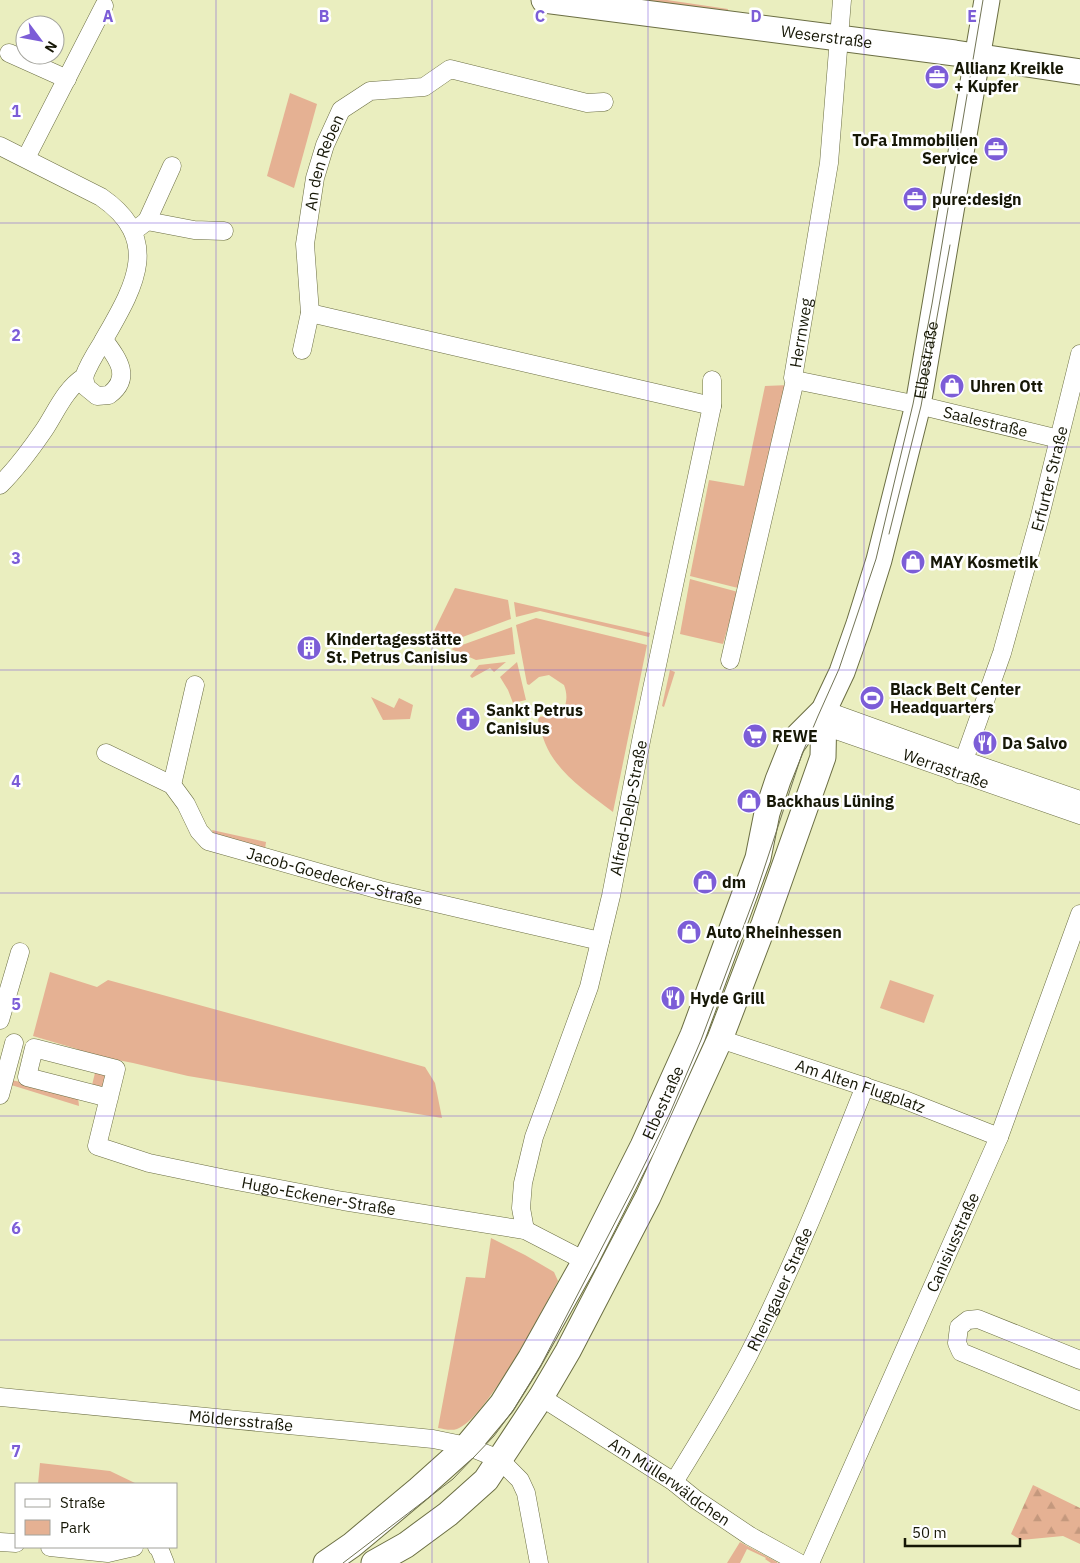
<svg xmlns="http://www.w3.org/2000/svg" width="1080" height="1563" font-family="'IBM Plex Sans',sans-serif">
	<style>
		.green { fill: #e5b193 }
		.forest { fill: url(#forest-firs) }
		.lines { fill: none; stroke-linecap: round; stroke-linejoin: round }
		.street-casing { stroke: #6b6e43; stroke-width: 19 }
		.secondary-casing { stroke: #6b6e43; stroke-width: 27 }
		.street { stroke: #fff; stroke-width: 18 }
		.secondary { stroke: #fff; stroke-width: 25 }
		.tram { stroke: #727456; stroke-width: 1 }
		.grid { fill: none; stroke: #7c5dd7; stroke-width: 1; stroke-opacity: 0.55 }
		.labels { text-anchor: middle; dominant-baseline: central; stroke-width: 5; stroke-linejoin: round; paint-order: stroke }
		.street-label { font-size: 16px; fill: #161706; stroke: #fff }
		.poi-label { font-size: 16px; font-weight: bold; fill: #161706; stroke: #fff; text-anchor: start }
		.grid-label { font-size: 16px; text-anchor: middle; font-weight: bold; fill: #7c5dd7; stroke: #fff; stroke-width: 5; stroke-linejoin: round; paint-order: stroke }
	</style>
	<defs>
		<pattern id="forest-firs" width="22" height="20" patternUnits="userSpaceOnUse" patternTransform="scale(1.25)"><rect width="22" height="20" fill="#e5b193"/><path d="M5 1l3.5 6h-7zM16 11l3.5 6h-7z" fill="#c4987d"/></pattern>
	</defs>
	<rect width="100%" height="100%" fill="#eaeebf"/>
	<!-- green -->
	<g class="green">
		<path d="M 620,0 L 667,0 L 728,9 L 727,14 Z"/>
		<path d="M 290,93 L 317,104 L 294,188 L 267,176 Z"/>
		<path d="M 789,385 L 742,589 L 690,576 L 709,480 L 744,486 L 765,386 Z"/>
		<path d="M 690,579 L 738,592 L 723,644 L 680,634 Z"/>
		<path d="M 455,588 L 508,600 L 511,619 L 444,644 L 431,637 Z"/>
		<path d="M 514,602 L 650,633 L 649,637 L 540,611 L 516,617 Z"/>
		<path d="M 536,618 L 647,645 L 613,812 C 588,793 557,773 545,743 C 542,735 540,728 538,720 L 539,717 C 543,716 547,717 551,717 C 567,715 569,697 564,685 L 549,675 L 539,677 L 529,685 L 527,684 L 516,625 Z"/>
		<path d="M 512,627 L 515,654 L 476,660 L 451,649 Z"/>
		<path d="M 506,662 L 494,672 L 490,668 L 472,678 L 470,676 L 479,665 Z"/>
		<path d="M 517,662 L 526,700 L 513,703 L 508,690 L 500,677 Z"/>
		<path d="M 670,670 L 675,672 L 664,707 L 662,706 Z"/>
		<path d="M 371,697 L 394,708 L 399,698 L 413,705 L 410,719 L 383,720 Z"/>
		<path d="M 212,830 L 266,842 L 265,849 L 214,835 Z"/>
		<path d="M 50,972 L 97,987 L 108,980 L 425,1067 L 435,1083 L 442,1118 L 188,1076 L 133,1063 L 82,1053 L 77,1049 L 33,1036 Z"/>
		<path d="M 890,980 L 934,995 L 924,1023 L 880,1008 Z"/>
		<path d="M 96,1069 L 110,1073 L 107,1091 L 91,1089 Z"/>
		<path d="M 10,1080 L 73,1091 L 78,1097 L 79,1106 L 8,1084 Z"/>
		<path d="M 491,1238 L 525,1255 L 554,1272 L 558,1281 C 542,1311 486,1419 457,1429 C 451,1431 444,1429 438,1428 L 466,1277 L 485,1278 Z"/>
		<path d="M 40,1463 L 110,1471 L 137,1484 L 38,1484 Z"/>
		<path d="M 740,1542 L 777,1562 L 777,1563 L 771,1563 L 765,1559 L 766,1558 L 747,1549 L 740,1563 L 727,1563 Z"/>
	</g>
	<!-- forest -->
	<path class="forest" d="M 1033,1485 L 1080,1508 L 1080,1544 L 1063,1536 L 1021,1540 L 1011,1534 Z"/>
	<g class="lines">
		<defs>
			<g id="street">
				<path d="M 9,53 L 67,79"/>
				<path d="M 0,146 L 101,197 C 165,241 132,290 102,343 C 95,354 88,365 84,377 C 65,389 56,412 44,430 C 31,449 17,468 0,485"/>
				<path d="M 26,158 L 104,6"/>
				<path d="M 147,221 L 172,166"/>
				<path d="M 134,231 L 147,221 L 194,230 L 224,231"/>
				<path d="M 310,313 L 712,406"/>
				<path id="s1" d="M 302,350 L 310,313 L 305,244 L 315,178 L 325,145 L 341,110 L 370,91 L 424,87 L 450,69 L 587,103 L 604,102"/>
				<path d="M 84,377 L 86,387 L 97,396 L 109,395 C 133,377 117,358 104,340"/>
				<path id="s2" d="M 795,380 L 918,405 L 1059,439"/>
				<path id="s3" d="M 730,660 L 795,380 L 793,378 L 829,163 L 842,0"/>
				<path d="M 824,710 L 963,760 L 1080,800"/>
				<path id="s4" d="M 813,722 L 1080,815"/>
				<path id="s5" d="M 106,753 L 172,785 L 186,804 L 199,831 L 208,841 L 380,890 L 600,941"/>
				<path id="s6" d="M 959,774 L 1002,653 L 1039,520 L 1080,354"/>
				<path d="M 172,785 L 195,685"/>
				<path d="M 0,1020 L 20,952"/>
				<path id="s7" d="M 720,1039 L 905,1100 L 999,1137"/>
				<path d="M 0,1095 L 14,1043"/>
				<path id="s8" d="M 109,1098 L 27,1077 L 34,1048 L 116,1069 L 97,1146 L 149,1163 L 226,1179 L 343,1201 L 525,1230 L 585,1261"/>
				<path id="s9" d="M 525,1230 L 521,1208 L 523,1183 L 534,1137 L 589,987 L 611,896 L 642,736 L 712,406 L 712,380"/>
				<path d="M 1080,1360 L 978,1319 L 968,1320 L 959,1327 L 957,1343 L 961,1352 L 1080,1401"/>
				<path id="s10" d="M 0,1397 L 433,1439 L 467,1446 L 499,1459 L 520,1480 L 526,1493 L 539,1563"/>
				<path id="s11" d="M 541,1397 L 674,1482 L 695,1499 L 750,1536 L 799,1563"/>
				<path id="s12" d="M 674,1482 C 700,1440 726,1398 749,1354 C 793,1267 829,1177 865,1086"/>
				<path d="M 0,1542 L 16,1543"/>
				<path d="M 50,1547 L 108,1553 L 134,1547"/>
				<path d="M 157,1547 L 159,1548 L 165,1563"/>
				<path id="s13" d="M 810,1563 L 999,1137 L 1080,914"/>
			</g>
			<g id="secondary">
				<path id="s14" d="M 544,0 L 955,53 L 1080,72"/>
				<path id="s15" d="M 326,1563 L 352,1545 L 419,1489 L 467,1446 L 502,1404 L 530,1359 L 585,1261 L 643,1146 L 693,1035 L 758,858 L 767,813 L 778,780 L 792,745 L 799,735 L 824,710 L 842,672 L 859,624 L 879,560 L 918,405 L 987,0"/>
				<path d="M 374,1563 L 406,1545 L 448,1514 L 486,1480 L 541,1397 L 568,1351 L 648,1197 L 720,1039 L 764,924 L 823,757 L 824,710"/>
			</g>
		</defs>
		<!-- street casing -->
		<use href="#street" class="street-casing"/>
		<!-- secondary casing -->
		<use href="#secondary" class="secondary-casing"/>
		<!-- street -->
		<use href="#street" class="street"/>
		<!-- secondary -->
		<use href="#secondary" class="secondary"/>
		<!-- tram -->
		<g class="tram">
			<path d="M 889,534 L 921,406 L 950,245"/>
			<path d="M 343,1563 L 453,1479 L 494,1436 L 514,1409 L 541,1365 L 633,1188 L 670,1113 L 701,1040 L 755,896 L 802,754 L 818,716 L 839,669 L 876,559 L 913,404 L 932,304 L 983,0"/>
		</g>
	</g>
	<!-- grid -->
	<path class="grid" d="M 216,0 L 216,1563M 432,0 L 432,1563M 648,0 L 648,1563M 864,0 L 864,1563M 0,223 L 1080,223M 0,447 L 1080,447M 0,670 L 1080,670M 0,893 L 1080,893M 0,1116 L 1080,1116M 0,1340 L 1080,1340"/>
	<!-- icons -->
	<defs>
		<symbol id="office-disc" viewBox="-11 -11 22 22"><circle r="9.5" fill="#7c5dd7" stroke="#fff"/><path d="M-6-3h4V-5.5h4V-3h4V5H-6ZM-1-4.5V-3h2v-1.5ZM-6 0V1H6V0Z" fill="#fff"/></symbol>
		<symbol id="shop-disc" viewBox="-11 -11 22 22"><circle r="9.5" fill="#7c5dd7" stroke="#fff"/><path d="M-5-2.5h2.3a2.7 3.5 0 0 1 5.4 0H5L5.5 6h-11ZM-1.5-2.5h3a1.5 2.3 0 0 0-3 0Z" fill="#fff"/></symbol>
		<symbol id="building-disc" viewBox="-11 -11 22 22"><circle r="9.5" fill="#7c5dd7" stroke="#fff"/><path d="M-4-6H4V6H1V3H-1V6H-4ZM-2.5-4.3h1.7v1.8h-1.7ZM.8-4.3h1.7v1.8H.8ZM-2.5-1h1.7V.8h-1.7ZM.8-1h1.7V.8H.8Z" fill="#fff"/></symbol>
		<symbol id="stadium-disc" viewBox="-11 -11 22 22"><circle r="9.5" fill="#7c5dd7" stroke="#fff"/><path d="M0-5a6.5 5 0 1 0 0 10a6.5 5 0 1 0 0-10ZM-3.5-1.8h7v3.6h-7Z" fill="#fff"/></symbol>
		<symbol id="church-disc" viewBox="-11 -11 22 22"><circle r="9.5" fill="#7c5dd7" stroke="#fff"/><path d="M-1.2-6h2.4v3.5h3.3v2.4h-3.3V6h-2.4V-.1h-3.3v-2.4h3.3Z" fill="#fff"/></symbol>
		<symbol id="supermarket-disc" viewBox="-11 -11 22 22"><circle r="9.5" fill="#7c5dd7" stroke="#fff"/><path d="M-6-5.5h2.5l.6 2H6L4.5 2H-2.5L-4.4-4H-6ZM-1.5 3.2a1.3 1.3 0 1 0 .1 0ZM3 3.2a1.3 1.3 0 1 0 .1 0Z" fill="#fff"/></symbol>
		<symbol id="restaurant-disc" viewBox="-11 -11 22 22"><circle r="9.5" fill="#7c5dd7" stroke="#fff"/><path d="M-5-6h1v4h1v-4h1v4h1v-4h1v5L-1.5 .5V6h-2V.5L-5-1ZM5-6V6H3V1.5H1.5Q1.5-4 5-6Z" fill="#fff"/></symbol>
	</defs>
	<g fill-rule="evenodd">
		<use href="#office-disc" x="923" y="63" width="28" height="28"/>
		<use href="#office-disc" x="982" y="135" width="28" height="28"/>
		<use href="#office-disc" x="901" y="185" width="28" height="28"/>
		<use href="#shop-disc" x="938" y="372" width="28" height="28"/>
		<use href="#shop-disc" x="899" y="548" width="28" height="28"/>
		<use href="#building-disc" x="295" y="634" width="28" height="28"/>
		<use href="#stadium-disc" x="858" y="684" width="28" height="28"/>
		<use href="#church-disc" x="454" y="705" width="28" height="28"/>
		<use href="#supermarket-disc" x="741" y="722" width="28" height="28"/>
		<use href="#restaurant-disc" x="971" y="729" width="28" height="28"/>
		<use href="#shop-disc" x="735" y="787" width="28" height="28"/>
		<use href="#shop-disc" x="691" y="868" width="28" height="28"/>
		<use href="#shop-disc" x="675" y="918" width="28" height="28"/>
		<use href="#restaurant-disc" x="659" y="984" width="28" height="28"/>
	</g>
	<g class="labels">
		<!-- street labels -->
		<g class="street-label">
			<text stroke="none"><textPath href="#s14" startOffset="285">Weserstraße</textPath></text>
			<text stroke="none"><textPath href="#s1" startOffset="191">An den Reben</textPath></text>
			<text stroke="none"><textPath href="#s3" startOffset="336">Herrnweg</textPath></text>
			<text stroke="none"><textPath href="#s15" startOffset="1374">Elbestraße</textPath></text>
			<text stroke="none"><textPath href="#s2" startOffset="195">Saalestraße</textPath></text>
			<text stroke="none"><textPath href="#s6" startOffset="309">Erfurter Straße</textPath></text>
			<text stroke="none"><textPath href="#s4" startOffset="141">Werrastraße</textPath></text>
			<text stroke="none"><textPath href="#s9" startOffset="438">Alfred-Delp-Straße</textPath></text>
			<text stroke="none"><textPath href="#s5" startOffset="272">Jacob-Goedecker-Straße</textPath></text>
			<text stroke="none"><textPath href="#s7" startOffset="148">Am Alten Flugplatz</textPath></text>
			<text stroke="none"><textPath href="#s15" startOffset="580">Elbestraße</textPath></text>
			<text stroke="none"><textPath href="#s8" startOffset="506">Hugo-Eckener-Straße</textPath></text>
			<text stroke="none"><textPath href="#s13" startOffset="351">Canisiusstraße</textPath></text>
			<text stroke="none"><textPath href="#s12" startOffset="220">Rheingauer Straße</textPath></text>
			<text stroke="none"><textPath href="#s10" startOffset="242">Möldersstraße</textPath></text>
			<text stroke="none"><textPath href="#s11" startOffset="154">Am Müllerwäldchen</textPath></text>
		</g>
		<!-- poi labels -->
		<g class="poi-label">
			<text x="954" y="68">Allianz Kreikle<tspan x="954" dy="18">+ Kupfer</tspan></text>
			<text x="978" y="140" text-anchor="end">ToFa Immobilien<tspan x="978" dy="18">Service</tspan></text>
			<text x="932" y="199">pure:design</text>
			<text x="970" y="386">Uhren Ott</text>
			<text x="930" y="562">MAY Kosmetik</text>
			<text x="326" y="639">Kindertagesstätte<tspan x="326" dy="18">St. Petrus Canisius</tspan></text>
			<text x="890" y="689">Black Belt Center<tspan x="890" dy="18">Headquarters</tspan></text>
			<text x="486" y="710">Sankt Petrus<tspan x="486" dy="18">Canisius</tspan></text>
			<text x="772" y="736">REWE</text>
			<text x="1002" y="743">Da Salvo</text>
			<text x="766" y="801">Backhaus Lüning</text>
			<text x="722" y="882">dm</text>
			<text x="706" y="932">Auto Rheinhessen</text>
			<text x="690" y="998">Hyde Grill</text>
		</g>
	</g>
	<g class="grid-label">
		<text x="108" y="22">A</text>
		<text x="324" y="22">B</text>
		<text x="540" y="22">C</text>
		<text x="756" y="22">D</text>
		<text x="972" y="22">E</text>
		<text x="16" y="117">1</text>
		<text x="16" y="341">2</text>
		<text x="16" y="564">3</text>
		<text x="16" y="787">4</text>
		<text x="16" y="1010">5</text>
		<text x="16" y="1234">6</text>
		<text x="16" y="1457">7</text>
	</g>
	<!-- legend -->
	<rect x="15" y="1483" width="162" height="65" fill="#ffffff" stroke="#a2a29b"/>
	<rect x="25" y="1499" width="25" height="8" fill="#ffffff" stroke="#a2a29b"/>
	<text x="60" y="1508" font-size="15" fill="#161706">Straße</text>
	<rect x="25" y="1520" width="25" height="15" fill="#e5b193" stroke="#a2a29b"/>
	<text x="60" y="1533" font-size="15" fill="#161706">Park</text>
	<!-- north arrow -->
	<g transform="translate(40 40) rotate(122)"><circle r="24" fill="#ffffff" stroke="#a2a29b"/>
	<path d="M0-4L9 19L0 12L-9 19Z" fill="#7c5dd7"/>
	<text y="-8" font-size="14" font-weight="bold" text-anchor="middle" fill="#161706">N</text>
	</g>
	<!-- scale -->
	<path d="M905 1538v8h115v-8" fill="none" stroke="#161706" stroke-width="2.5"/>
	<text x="912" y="1538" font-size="15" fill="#161706" stroke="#ffffff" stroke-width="4" paint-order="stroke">50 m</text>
</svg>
